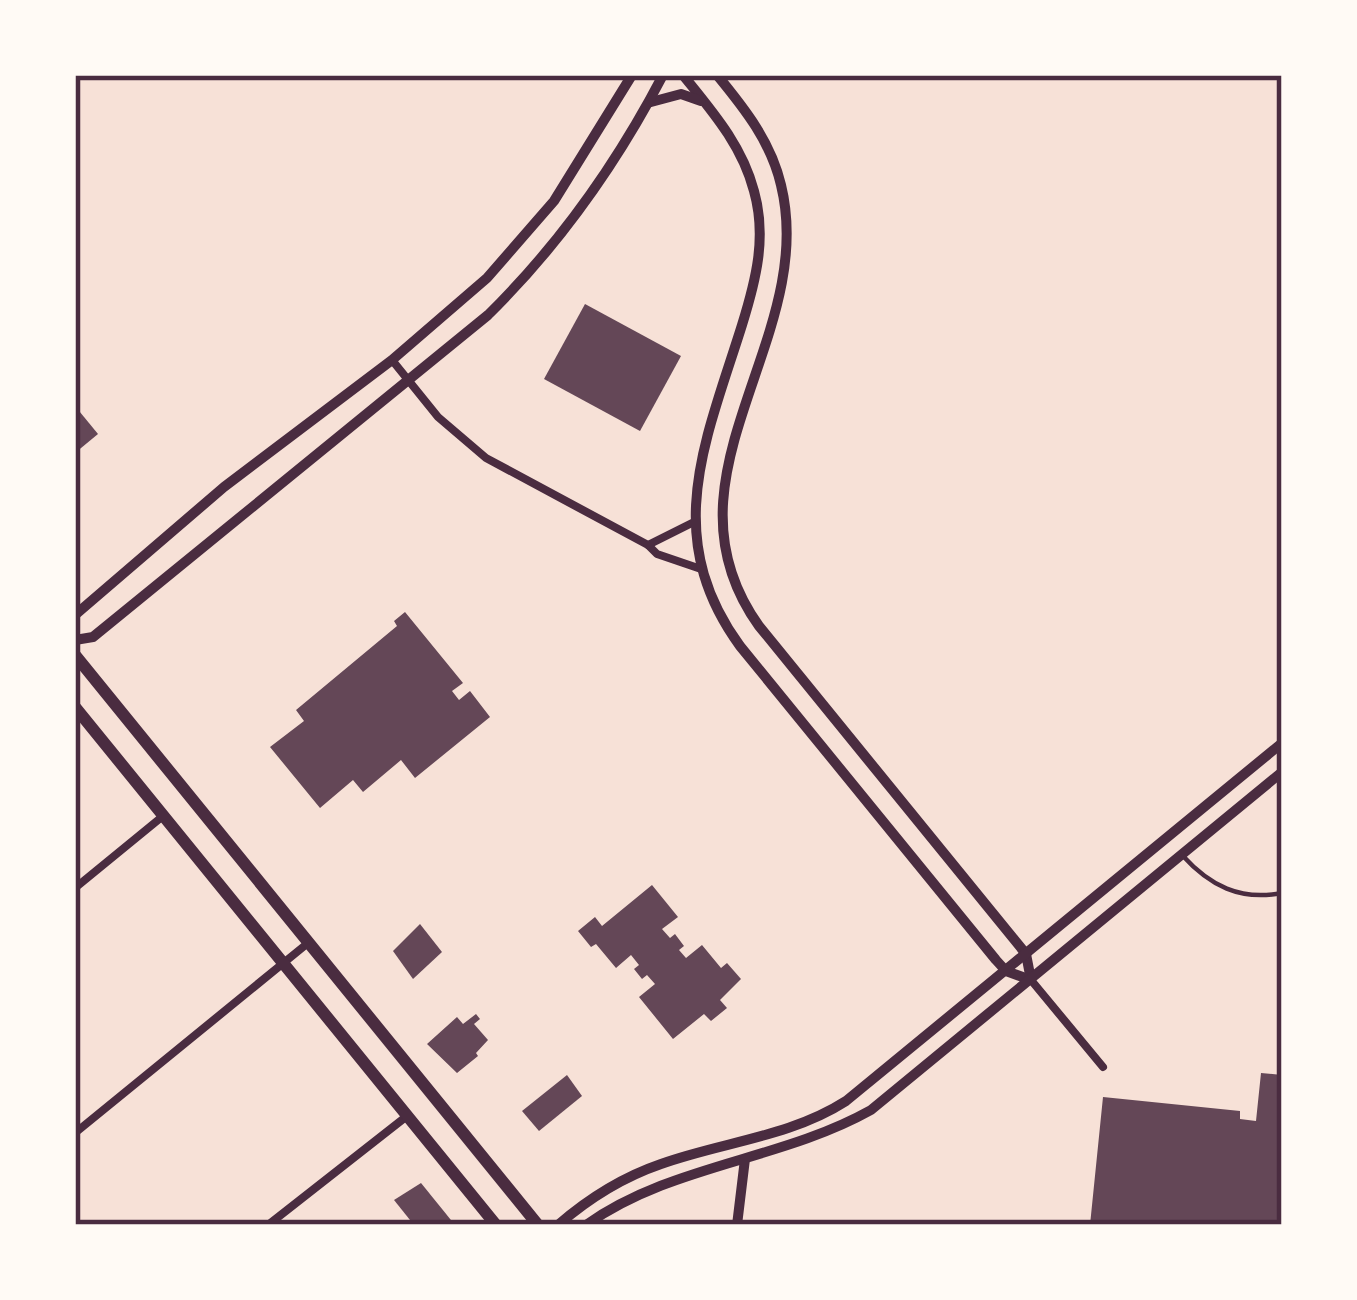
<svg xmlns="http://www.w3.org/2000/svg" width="1357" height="1300" font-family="'Varela Round',sans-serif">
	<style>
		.building { fill: #644757 }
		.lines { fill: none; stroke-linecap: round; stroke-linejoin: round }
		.service { stroke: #4a2c40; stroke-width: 4.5 }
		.minor { stroke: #4a2c40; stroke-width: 8 }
		.tertiary { stroke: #4a2c40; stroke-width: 10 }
		.primary { stroke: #4a2c40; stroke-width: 12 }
		.neatline { fill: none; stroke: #4a2c40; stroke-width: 4.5 }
	</style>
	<rect width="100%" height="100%" fill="#f7e1d7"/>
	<!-- building -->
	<g class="building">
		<path d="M 585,304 L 681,356 L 640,431 L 544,379 Z"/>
		<path d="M 75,406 L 98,434 L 75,453 Z"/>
		<path d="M 405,612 L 463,683 L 452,691 L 459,700 L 470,691 L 490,717 L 415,778 L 401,760 L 363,792 L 353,780 L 320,808 L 270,747 L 304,721 L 296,710 L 397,626 L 394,621 Z"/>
		<path d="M 652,885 L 678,917 L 662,929 L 670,938 L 675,934 L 684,946 L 679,950 L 686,958 L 702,945 L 721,968 L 727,963 L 741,979 L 720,1000 L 727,1008 L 711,1021 L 704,1014 L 673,1039 L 639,997 L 655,984 L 647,975 L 642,979 L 634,969 L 639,965 L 631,955 L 616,968 L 596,944 L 591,947 L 578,931 L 595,917 L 602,926 Z"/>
		<path d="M 420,924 L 442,952 L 413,979 L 393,951 Z"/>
		<path d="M 476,1014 L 480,1019 L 474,1024 L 488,1040 L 476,1053 L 478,1056 L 457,1073 L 427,1044 L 457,1017 L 463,1024 Z"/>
		<path d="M 1261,1073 L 1282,1075 L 1282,1225 L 1090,1225 L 1103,1097 L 1240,1111 L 1240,1119 L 1256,1121 Z"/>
		<path d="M 567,1075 L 582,1096 L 539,1131 L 522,1111 Z"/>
		<path d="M 421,1183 L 455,1225 L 414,1225 L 394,1200 Z"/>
	</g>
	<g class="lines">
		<!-- service -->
		<path class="service" d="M 1182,855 C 1210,886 1240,901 1282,893"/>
		<!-- minor -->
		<g class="minor">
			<path d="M 392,360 L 438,417 L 486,458 L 648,545 L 657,554 L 701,569"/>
			<path d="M 648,545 L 694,522"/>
			<path d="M 75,888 L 163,816"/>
			<path d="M 1031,980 L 1103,1067"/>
			<path d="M 75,1133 L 308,943"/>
			<path d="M 268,1225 L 407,1116"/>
		</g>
		<!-- tertiary -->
		<g class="tertiary">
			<path d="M 683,75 C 712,111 742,145 754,191 C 767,237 756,280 742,325 C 706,440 660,536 740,646 L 996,960 L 1006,971 L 1031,980"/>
			<path d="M 717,75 C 745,109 771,142 781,185 C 819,340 652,477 759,626 L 1026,954 L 1031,980"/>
			<path d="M 651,102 L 681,94 L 701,101"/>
			<path d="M 75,615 L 224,487 L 392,360 L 487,278 L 554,201 L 632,75"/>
			<path d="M 75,640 L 93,637 L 488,315 C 560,244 616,165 663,75"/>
			<path d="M 558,1225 C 588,1199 623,1177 661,1164 C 722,1142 790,1137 846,1101 L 1282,743"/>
			<path d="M 586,1225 C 672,1164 780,1161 871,1110 L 1282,772"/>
			<path d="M 737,1225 L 745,1159"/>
		</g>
		<!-- primary -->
		<g class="primary">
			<path d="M 75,655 L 538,1225"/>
			<path d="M 75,707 L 496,1225"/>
		</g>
	</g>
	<!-- border -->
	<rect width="1357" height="1300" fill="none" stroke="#fffaf5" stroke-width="156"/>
	<rect x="78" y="78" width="1201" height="1144" class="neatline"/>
</svg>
